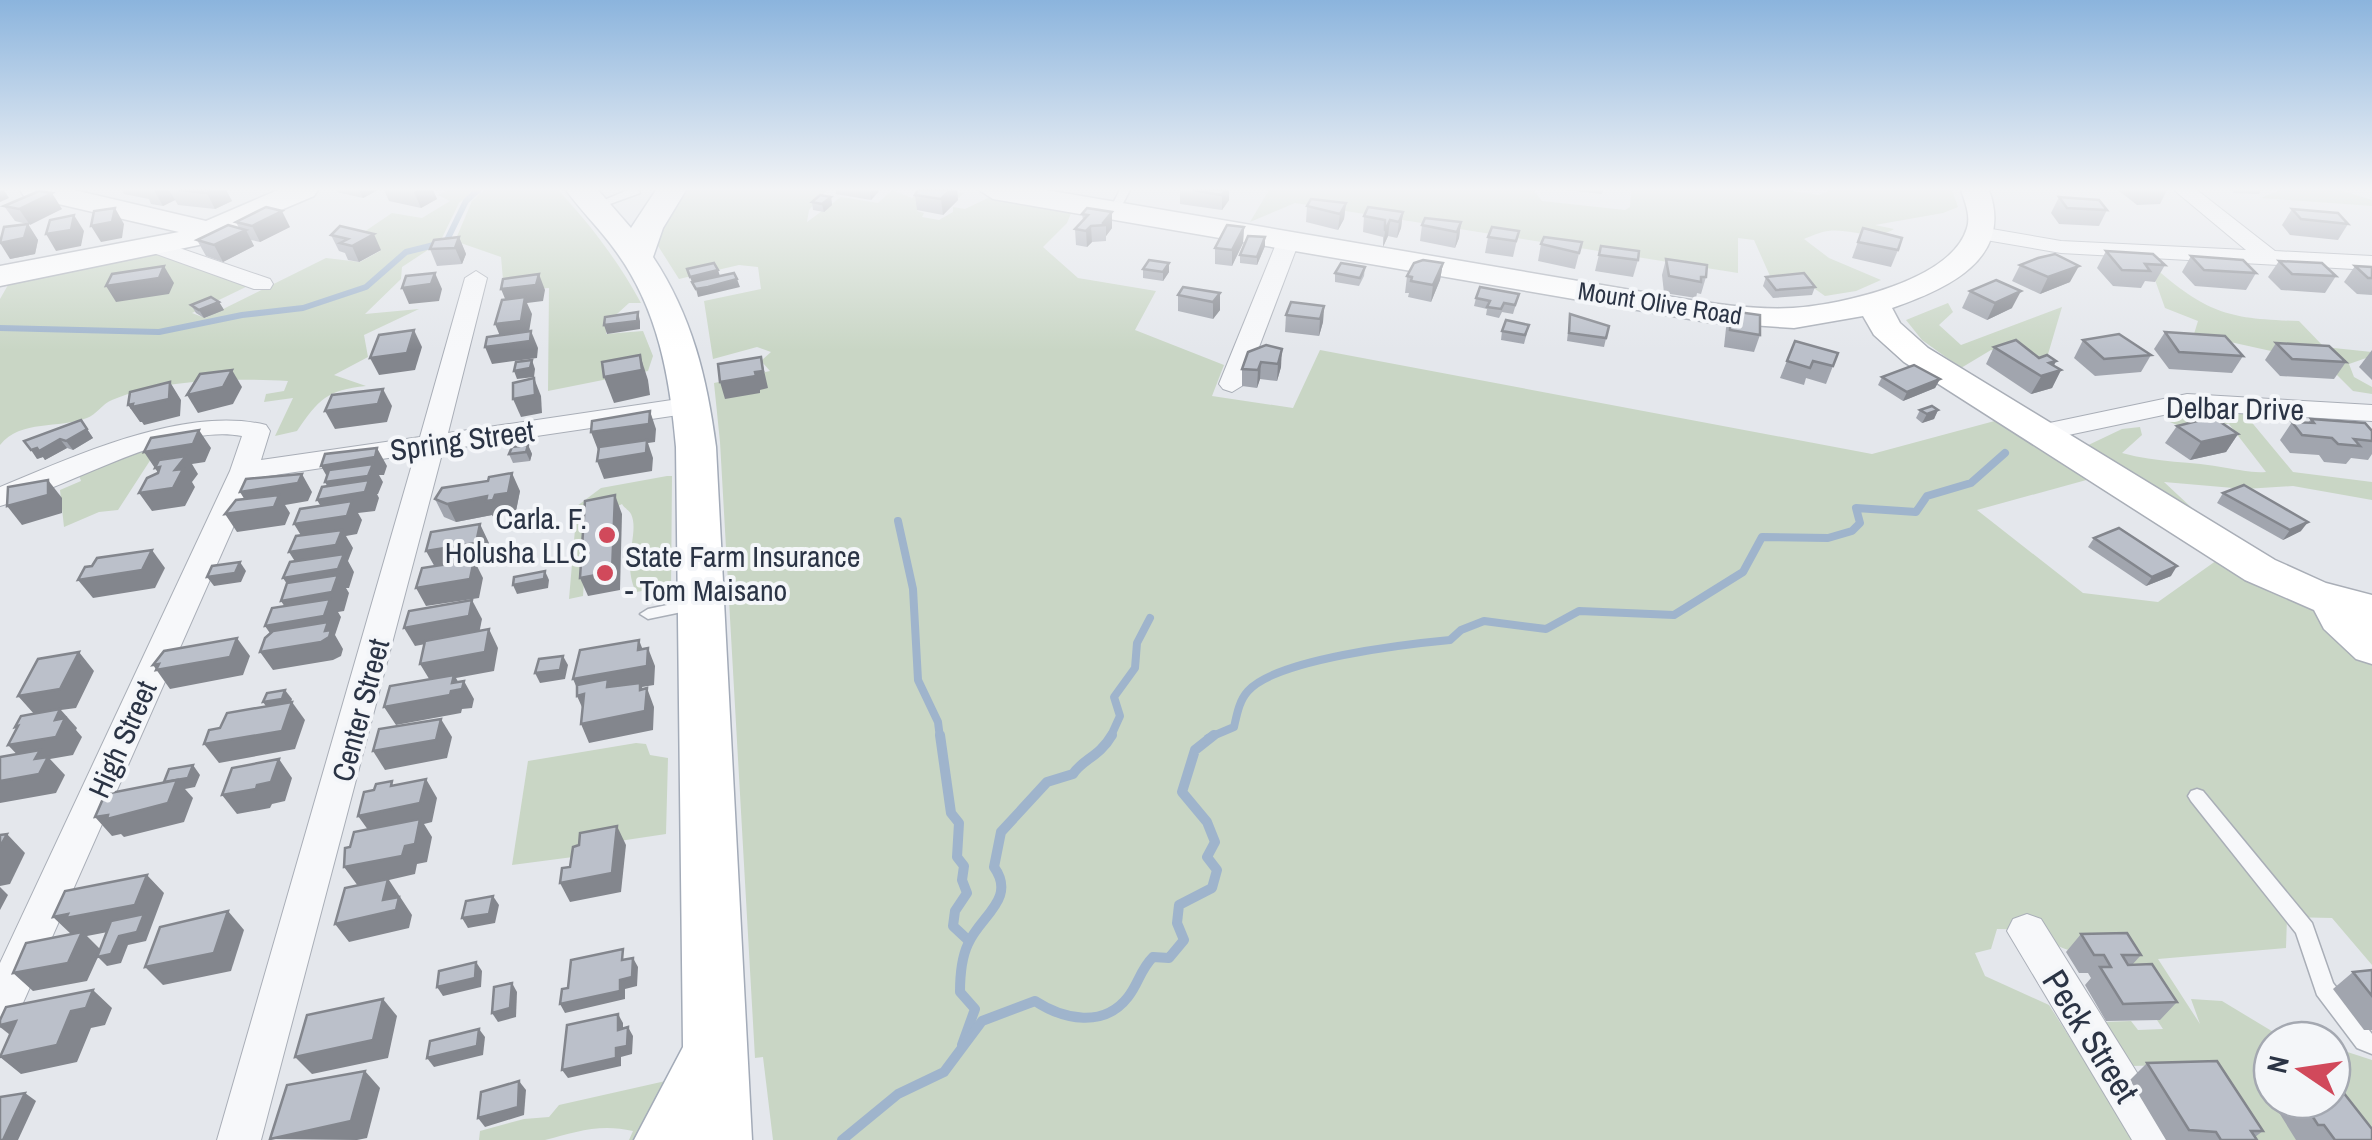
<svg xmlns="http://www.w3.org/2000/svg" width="2372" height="1140" font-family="'Archivo Narrow',sans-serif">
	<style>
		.green { fill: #c9d6c5 }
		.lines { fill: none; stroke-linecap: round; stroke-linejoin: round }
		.stream-far2 { stroke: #9fb4cc; stroke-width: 6 }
		.stream-far1 { stroke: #9fb4cc; stroke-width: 8 }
		.stream { stroke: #9fb4cc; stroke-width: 10 }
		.lane-casing { stroke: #a9aeb7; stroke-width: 3 }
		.street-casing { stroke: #a9aeb7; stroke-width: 2 }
		.secondary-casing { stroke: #a9aeb7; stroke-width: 3 }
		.primary-casing { stroke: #a3abb8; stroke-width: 3 }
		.lane { fill: #f7f8fa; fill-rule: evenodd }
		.street { fill: #f7f8fa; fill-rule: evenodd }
		.secondary { fill: #fff; fill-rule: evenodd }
		.primary { fill: #fff; fill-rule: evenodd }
		.wall { fill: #a1a5ae }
		.shaded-wall { fill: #83868d; fill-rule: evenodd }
		.building { fill: #bbc0ca; stroke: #83868d; stroke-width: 2.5 }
		.poi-dot { fill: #d1495b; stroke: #f4f6f9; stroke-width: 4 }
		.labels { text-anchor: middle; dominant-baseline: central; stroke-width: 8; stroke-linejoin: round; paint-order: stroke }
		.far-street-label { font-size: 25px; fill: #2b3445; stroke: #f4f6f9 }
		.street-label { font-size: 30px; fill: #2b3445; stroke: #f4f6f9 }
		.poi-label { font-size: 30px; fill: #2b3445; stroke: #f4f6f9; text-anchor: end }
		.near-street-label { font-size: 35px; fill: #2b3445; stroke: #f4f6f9 }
	</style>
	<rect width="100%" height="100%" fill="#e4e7ec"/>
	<!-- green -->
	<g class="green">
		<path d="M 448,190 L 474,190 L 459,203 L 440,242 L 402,267 L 401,279 L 365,314 L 419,309 L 364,335 L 368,357 L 334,375 L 366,386 C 327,390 319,399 297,431 L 275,436 L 293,398 L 264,402 L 266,394 L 284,391 L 288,381 C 235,378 162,379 112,400 C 102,404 96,415 87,418 C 59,429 21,419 0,445 L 0,299 L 12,278 L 160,252 L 250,285 L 192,313 L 205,318 L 326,258 L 360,262 L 380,251 L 361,234 L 392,213 L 422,218 L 450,201 L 438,195 Z"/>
		<path d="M 484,190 L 558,190 C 591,225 618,261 641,303 L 629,303 L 607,323 L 606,334 L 643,331 L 653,356 L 648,371 L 548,391 L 549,288 L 504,291 L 501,257 L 455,241 L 472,201 Z"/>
		<path d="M 679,190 L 827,190 L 809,210 L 807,222 L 841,197 L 878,203 L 892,190 L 912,198 L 921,190 L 963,193 L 959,198 L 931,194 L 917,211 L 924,213 L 922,217 L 939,220 L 953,212 L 953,207 L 965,209 L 990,197 L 1072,211 L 1067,223 L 1043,247 L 1078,278 L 1156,291 L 1135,330 L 1224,365 L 1212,396 L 1293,408 L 1320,350 L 1872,454 L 2002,419 L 2090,479 L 1977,510 L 2083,593 L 2158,602 L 2220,558 L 2307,605 L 2372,662 L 2372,965 L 2332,918 L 2287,917 L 2286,948 L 2158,959 L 2200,1024 L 2191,999 L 2222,1001 L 2280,1036 L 2282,1040 L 2272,1040 L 2272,1068 L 2262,1070 L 2272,1083 L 2272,1100 L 2316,1140 L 2231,1140 L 2175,1065 L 2131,1066 L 2104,1022 L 2131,1021 L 2138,1030 L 2163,1029 L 2111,951 C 2082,951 2059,957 2043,930 L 1997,929 L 1991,949 L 1975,953 L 1985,976 L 2049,1005 L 2135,1140 L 773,1140 L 763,1057 L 755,1058 L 720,442 L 714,383 L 770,371 L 761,361 L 771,352 L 757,347 L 713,359 L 704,301 L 761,289 L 758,267 L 739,265 L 679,279 L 653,238 Z"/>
		<path d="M 1269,190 L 1534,190 L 1542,201 L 1625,210 L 1630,207 L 1631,190 L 1785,190 L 1819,195 L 1831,190 L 1952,190 L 1958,207 L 1943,213 L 1875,225 L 1894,229 C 1873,242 1851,228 1828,231 C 1820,232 1811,236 1804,239 L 1829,258 L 1881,280 L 1856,291 L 1825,296 L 1801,279 L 1770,276 L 1754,240 L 1738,238 L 1738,273 L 1295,203 L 1250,222 Z"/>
		<path d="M 2280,190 L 2340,190 L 2372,200 L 2372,206 L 2261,198 Z"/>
		<path d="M 2149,263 C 2206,312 2224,319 2299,321 L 2324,347 L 2372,352 L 2372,356 L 2349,364 L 2354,377 L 2372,387 L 2372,394 L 2353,391 L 2325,363 L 2194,334 L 2198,321 L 2165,308 Z"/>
		<path d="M 1948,303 L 1953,312 L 1939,325 L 1961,345 L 2062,307 L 2046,361 L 1991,350 L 1961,368 L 1922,340 L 1906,320 Z"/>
		<path d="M 2213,412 L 2244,413 L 2293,472 L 2372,482 L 2372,500 L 2293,486 L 2245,489 L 2164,482 L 2235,548 L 2080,449 L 2122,429 L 2140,427 L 2142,435 L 2122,453 C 2157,463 2191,461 2227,468 C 2241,470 2251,473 2266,472 L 2229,424 L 2177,425 L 2165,420 L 2167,415 Z"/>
		<path d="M 154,447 L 151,459 L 118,510 L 99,512 L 64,527 L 60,490 L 81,481 L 78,472 Z"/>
		<path d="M 667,476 L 672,476 L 671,594 L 650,604 L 648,590 L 636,592 C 621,561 640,533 631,514 C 629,510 624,508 622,504 L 588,521 L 583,596 L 569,599 L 577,506 L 601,488 Z"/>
		<path d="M 636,743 L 646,744 L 650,755 L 668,758 L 666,834 L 586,846 L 573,857 L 512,865 L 528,761 Z"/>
		<path d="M 2332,1047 L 2372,1060 L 2372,1140 L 2332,1100 Z"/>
		<path d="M 670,1080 L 649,1140 L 629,1140 L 633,1131 C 600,1123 575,1132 545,1140 C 526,1140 498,1140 479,1140 L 480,1131 L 524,1119 L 549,1117 L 559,1105 Z"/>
	</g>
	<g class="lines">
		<!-- stream-far2 -->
		<path class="stream-far2" d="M 0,328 L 159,332 L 242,315 L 303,308 L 366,287 L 406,252 L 446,242 L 466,201 L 478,190"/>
		<!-- stream-far1 -->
		<g class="stream-far1">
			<path d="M 898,521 L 913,589 L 918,680 L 938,722 L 940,738"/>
			<path d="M 1110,738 L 1120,716 L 1114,697 L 1135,668 L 1137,643 L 1150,618"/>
			<path d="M 1208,738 L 1234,727 C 1237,714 1239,701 1248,691 C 1276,659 1407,644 1450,640 L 1461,630 L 1484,621 L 1546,629 L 1579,611 L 1674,615 L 1743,572 L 1762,537 L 1828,538 L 1852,531 L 1860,523 L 1856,508 L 1916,512 L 1927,496 L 1971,483 L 2005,453"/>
		</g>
		<!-- stream -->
		<g class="stream">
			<path d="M 940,735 L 951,813 L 959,823 L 957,857 L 964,866 L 962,880 L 967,893 L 955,911 L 953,926 L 968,940"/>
			<path d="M 962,1045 L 975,1009 L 960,992 C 960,976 961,959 968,944 C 980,916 1017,899 994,867 L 1001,832 L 1047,782 L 1073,774 C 1082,760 1100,756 1112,735"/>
			<path d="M 842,1140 L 898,1094 L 944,1072 L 982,1021 L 1035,1001 C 1064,1020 1104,1028 1128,997 C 1139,983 1140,970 1153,957 L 1169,958 L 1184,940 L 1177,923 L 1179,905 L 1212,888 L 1217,870 L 1207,857 L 1215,842 L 1207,822 L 1182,792 L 1195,750 L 1214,735"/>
		</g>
		<defs>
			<g id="lane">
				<path d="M 628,190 L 638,190 L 640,193 L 599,208 L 590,206 Z"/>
				<path d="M 1120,190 L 1130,190 L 1119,211 L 1111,211 L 1110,209 Z"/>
				<path d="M 696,599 L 704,604 L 701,608 L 648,619 L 640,614 L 648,609 Z"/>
				<path d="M 2197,789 L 2203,791 L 2312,923 L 2333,983 L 2372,1034 L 2372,1054 L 2357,1048 L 2317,995 L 2296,933 L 2191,801 L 2188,796 L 2191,791 Z"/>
			</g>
			<g id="street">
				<path d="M 2174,190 L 2197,190 L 2275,251 L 2372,256 L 2372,270 L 2061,253 L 1980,239 L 1969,233 L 1980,227 L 2061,241 L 2246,250 Z"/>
				<path d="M 1289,233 L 1300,239 L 1245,384 L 1232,392 L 1223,389 L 1219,384 L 1278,239 Z"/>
				<path d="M 156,240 L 270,279 L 273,284 L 270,289 L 254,289 L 148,251 L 145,246 Z"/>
				<path d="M 476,271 L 487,278 L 448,433 L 692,397 L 705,405 L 692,413 L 443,450 L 261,1140 L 217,1140 L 415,454 L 255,478 L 15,1021 L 0,1027 L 0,963 L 230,471 L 242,436 C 170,423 70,488 0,506 L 0,487 C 75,456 185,405 266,425 L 270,431 L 261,460 L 420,437 L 465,278 Z"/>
				<path d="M 2187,394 L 2372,405 L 2372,421 L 2187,410 L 2040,441 L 2027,433 L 2040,425 Z"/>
				<path d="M 2027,914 L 2041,919 L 2179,1140 L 2132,1140 L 2007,931 L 2013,919 Z"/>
			</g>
			<g id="secondary">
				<path d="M 20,190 L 74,190 L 206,221 L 278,190 L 318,190 L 314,196 L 199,245 L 0,286 L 0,266 L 179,232 L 24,196 Z"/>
				<path d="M 979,190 L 1046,190 L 1678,298 C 1716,304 1754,310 1793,308 C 1840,305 1952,281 1967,228 C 1971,216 1965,202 1961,190 L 1989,190 C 2014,259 1947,289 1892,308 L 1900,323 L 1928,348 L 2275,560 L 2326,583 L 2372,595 L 2372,664 L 2356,659 L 2324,629 L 2314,610 L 2245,580 L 1904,362 L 1874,335 L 1863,316 L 1794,328 L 1707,322 L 993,199 Z"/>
			</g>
			<path id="primary" d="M 566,190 L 598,190 L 631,228 L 656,190 L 686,190 L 663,228 L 653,257 C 692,316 707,378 716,447 L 752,1140 L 634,1140 L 683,1047 L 676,447 C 670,377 658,308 615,250 C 600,229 581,211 566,190 Z"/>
		</defs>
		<!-- lane casing -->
		<use href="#lane" class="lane-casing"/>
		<!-- street casing -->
		<use href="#street" class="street-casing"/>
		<!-- secondary casing -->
		<use href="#secondary" class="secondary-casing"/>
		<!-- primary casing -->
		<use href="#primary" class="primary-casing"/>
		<!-- lane -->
		<use href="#lane" class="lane"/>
		<!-- street -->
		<use href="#street" class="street"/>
		<!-- secondary -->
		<use href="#secondary" class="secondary"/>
		<!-- primary -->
		<use href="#primary" class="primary"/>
	</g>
	<!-- wall -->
	<g class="wall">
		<path d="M 122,190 L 226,190 L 232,201 L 215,209 L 178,205 L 175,200 L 163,206 L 151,204 L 149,199 L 124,194 Z"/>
		<path d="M 336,190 L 378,190 L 363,198 L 337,192 Z"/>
		<path d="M 384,190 L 433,190 L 437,199 L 421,208 L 389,201 Z"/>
		<path d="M 836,190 L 880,190 L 871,200 L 836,194 Z"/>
		<path d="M 918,190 L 957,190 L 958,200 L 943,215 L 917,210 L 915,195 Z"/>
		<path d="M 1180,190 L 1229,190 L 1229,200 L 1222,210 L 1180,204 Z"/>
		<path d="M 1567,190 L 1603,190 L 1602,194 Z"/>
		<path d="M 2118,190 L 2167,190 L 2160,204 L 2137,205 Z"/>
		<path d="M 2232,190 L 2261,190 L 2259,194 L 2234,193 Z"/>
		<path d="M 831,197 L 832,205 L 824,212 L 813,210 L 812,202 Z"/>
		<path d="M 2059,197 L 2107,210 L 2099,226 L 2059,224 L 2051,213 Z"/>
		<path d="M 1346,203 L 1344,219 L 1338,230 L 1306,222 L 1307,206 Z"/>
		<path d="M 4,206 L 62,209 L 28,224 L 38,240 L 35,254 L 10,259 L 27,224 L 15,221 Z"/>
		<path d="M 1087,208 L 1112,228 L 1106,236 L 1106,241 L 1092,242 L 1087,247 L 1076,245 L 1075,229 L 1083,220 L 1082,214 Z"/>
		<path d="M 2292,209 L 2348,224 L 2338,240 L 2290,235 L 2282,225 Z"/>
		<path d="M 1403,212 L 1401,228 L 1397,238 L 1388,236 L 1383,247 L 1383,237 L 1363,232 L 1364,216 Z"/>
		<path d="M 236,222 L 290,227 L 260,242 L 251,240 L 254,246 L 223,262 L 206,256 L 197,240 L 239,228 Z"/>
		<path d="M 1461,222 L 1459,238 L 1455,248 L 1420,241 L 1422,225 Z"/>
		<path d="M 1244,227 L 1243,243 L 1232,266 L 1215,264 L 1215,248 Z"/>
		<path d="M 1863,228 L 1898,250 L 1891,267 L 1852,258 Z"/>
		<path d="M 1519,231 L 1513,257 L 1485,253 L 1488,237 Z"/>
		<path d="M 331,235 L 381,250 L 359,262 L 348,260 L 345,253 L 339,251 Z"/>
		<path d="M 459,237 L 466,254 L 462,264 L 437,266 L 430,249 Z"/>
		<path d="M 1582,242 L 1575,269 L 1538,261 L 1541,244 Z"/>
		<path d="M 1265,246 L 1257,265 L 1240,263 L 1240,255 Z"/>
		<path d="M 1601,246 L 1638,260 L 1633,277 L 1595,271 Z"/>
		<path d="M 2106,251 L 2165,265 L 2155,282 L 2145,281 L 2141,288 L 2113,286 L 2097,268 Z"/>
		<path d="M 2191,256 L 2256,273 L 2246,290 L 2195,286 L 2182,272 Z"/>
		<path d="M 1666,259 L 1706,277 L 1701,294 L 1697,293 L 1696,298 L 1664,293 L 1662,275 Z"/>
		<path d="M 2279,261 L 2336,276 L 2325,293 L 2281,290 L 2268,277 Z"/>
		<path d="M 1443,263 L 1440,280 L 1431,302 L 1408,297 L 1409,293 L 1405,293 L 1407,276 Z"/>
		<path d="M 2020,265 L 2070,282 L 2040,294 L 2012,281 Z"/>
		<path d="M 2355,266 L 2372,267 L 2372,295 L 2357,294 L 2344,282 Z"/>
		<path d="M 1365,267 L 1364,276 L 1359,286 L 1335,282 L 1335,273 Z"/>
		<path d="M 1143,269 L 1169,272 L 1163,281 L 1143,278 Z"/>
		<path d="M 1766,277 L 1815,287 L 1812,295 L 1773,298 L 1763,286 Z"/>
		<path d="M 1970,291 L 2012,308 L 1987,320 L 1962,308 Z"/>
		<path d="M 1220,293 L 1220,310 L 1213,319 L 1178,311 L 1178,295 Z"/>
		<path d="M 1519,294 L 1513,314 L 1502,312 L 1499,318 L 1486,315 L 1487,309 L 1474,306 L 1476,298 Z"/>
		<path d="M 219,302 L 224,310 L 204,318 L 196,313 L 191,305 Z"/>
		<path d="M 1324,306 L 1323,322 L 1319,336 L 1285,332 L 1286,315 Z"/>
		<path d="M 1731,311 L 1760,335 L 1754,352 L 1724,347 L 1726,328 Z"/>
		<path d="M 1570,314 L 1609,326 L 1604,347 L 1567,341 Z"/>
		<path d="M 1502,331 L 1527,333 L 1524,344 L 1501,340 Z"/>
		<path d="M 2165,332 L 2243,356 L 2232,373 L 2169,369 L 2154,349 Z"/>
		<path d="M 2083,340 L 2151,355 L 2141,372 L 2095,376 L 2074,358 Z"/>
		<path d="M 1795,341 L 1838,353 L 1826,384 L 1806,378 L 1804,385 L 1780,378 Z"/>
		<path d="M 2276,343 L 2346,362 L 2334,379 L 2280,376 L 2265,360 Z"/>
		<path d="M 1266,345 L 1281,367 L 1277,381 L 1260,379 L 1257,388 L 1242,386 L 1242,369 Z"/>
		<path d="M 1994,347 L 2056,361 L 2054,366 L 2061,370 L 2052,388 L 2031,394 L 1986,364 Z"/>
		<path d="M 2372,350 L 2372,380 L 2359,367 Z"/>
		<path d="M 1882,377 L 1940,379 L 1935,388 L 1903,401 L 1878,385 Z"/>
		<path d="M 1920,410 L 1938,410 L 1934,419 L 1922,423 L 1916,418 Z"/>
		<path d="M 2311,419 L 2372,431 L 2372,454 L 2368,460 L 2351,458 L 2346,464 L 2324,462 L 2319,455 L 2290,453 L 2280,440 L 2292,422 L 2308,423 Z"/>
		<path d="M 81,420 L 93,438 L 73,450 L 67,448 L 45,460 L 43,457 L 37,459 Z"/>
		<path d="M 2177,426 L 2238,434 L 2226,452 L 2190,460 L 2165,443 Z"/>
		<path d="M 528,445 L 532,454 L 530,461 L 513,463 L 509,454 Z"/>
		<path d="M 520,491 L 516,511 L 503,513 L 502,518 L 495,519 L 492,515 L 456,522 L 444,517 L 435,499 Z"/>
		<path d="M 2223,493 L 2301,531 L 2283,540 L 2217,503 Z"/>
		<path d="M 2094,538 L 2171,576 L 2146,586 L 2088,547 Z"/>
		<path d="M 2081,934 L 2141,955 L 2132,965 L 2177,1002 L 2160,1020 L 2106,1021 L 2085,985 L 2091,978 L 2088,973 L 2079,973 L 2066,952 Z"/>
		<path d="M 2372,970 L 2372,1030 L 2364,1030 L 2333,989 L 2353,972 Z"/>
		<path d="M 2147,1063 L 2263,1131 L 2255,1137 L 2257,1140 L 2166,1140 L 2130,1080 Z"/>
		<path d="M 2272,1072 L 2272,1100 L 2332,1100 L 2372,1140 L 2296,1140 L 2260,1082 Z"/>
	</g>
	<!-- shaded-wall -->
	<g class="shaded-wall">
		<path d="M 0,190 L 4,190 L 9,198 L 0,202 Z"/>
		<path d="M 154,190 L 169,190 L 175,200 L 163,206 Z"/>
		<path d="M 211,190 L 226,190 L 232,201 L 215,209 L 207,193 Z"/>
		<path d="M 359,190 L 378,190 L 363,198 Z"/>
		<path d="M 417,190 L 433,190 L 437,199 L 421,208 L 414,192 Z"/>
		<path d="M 870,190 L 880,190 L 871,200 Z"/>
		<path d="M 950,190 L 957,190 L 958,200 L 943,215 L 941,199 Z"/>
		<path d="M 1225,190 L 1229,190 L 1229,200 L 1222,210 L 1222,195 Z"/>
		<path d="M 52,193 L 62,209 L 30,225 L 19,209 Z"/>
		<path d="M 831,197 L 832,205 L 824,212 L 822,204 Z"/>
		<path d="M 1346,203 L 1344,219 L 1338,230 L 1340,214 Z"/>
		<path d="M 115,208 L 124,224 L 122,238 L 101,242 L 91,226 Z"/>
		<path d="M 282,211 L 290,227 L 260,242 L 252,226 Z"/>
		<path d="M 1112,212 L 1112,228 L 1106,236 L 1106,225 L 1103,223 Z"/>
		<path d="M 1403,212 L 1401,228 L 1397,238 L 1399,222 Z"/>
		<path d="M 74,215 L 84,231 L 81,246 L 56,251 L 46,234 Z"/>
		<path d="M 1390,220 L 1388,236 L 1383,247 L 1385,231 Z"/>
		<path d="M 1461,222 L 1459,238 L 1455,248 L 1457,232 Z"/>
		<path d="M 28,224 L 38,240 L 35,254 L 10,259 L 0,243 Z"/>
		<path d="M 1091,226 L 1092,242 L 1087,247 L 1086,231 Z"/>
		<path d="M 1244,227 L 1243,243 L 1232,266 L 1232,250 Z"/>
		<path d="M 246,230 L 254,246 L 223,262 L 214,245 Z"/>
		<path d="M 374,234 L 381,250 L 359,262 L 352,246 Z"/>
		<path d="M 459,237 L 466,254 L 462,264 L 455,248 Z"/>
		<path d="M 1265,237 L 1265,246 L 1257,265 L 1257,257 Z"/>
		<path d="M 1169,263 L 1169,272 L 1163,281 L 1163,272 Z"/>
		<path d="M 1443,263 L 1440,280 L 1431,302 L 1433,285 Z"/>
		<path d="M 164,266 L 174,283 L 169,294 L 116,302 L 106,286 Z"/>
		<path d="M 2079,266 L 2070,282 L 2040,294 L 2048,277 Z"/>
		<path d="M 718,270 L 721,279 L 693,285 L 690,277 Z"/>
		<path d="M 435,273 L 442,289 L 439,301 L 409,304 L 402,288 Z"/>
		<path d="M 539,274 L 545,290 L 543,301 L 527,303 L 532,314 L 528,338 L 502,341 L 495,324 L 508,306 L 501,289 Z"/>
		<path d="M 737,279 L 740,287 L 698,297 L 696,289 Z"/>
		<path d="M 2021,291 L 2012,308 L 1987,320 L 1995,303 Z"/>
		<path d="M 1220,293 L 1220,310 L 1213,319 L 1213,302 Z"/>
		<path d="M 219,302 L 224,310 L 204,318 L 199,310 Z"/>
		<path d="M 1324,306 L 1323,322 L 1319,336 L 1320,319 Z"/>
		<path d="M 638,312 L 640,321 L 640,329 L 607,334 L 604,325 Z"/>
		<path d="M 414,330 L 422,347 L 415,370 L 379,375 L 370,358 Z"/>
		<path d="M 531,331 L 538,348 L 537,358 L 492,364 L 485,347 Z"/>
		<path d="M 1282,349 L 1281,367 L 1277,381 L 1278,364 Z"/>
		<path d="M 640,355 L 648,380 L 650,395 L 614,403 L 604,377 Z"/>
		<path d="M 761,357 L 768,388 L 760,390 L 760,393 L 725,399 L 720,382 L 755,372 Z"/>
		<path d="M 532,360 L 535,369 L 534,377 L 517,379 L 514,371 Z"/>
		<path d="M 2056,361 L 2049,374 L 2061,370 L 2052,388 L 2031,394 L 2049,363 Z"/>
		<path d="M 1261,362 L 1260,379 L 1257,388 L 1258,370 Z"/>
		<path d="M 232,370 L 242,387 L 233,404 L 198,413 L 187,395 Z"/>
		<path d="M 534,378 L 541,396 L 542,413 L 521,417 L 513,399 Z"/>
		<path d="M 1940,379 L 1935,388 L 1903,401 L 1907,392 Z"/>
		<path d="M 170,382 L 181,400 L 180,416 L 144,425 L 142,422 L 140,422 L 128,405 Z"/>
		<path d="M 383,389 L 392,406 L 387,422 L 335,429 L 325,411 Z"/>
		<path d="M 1938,410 L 1934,419 L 1922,423 L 1927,414 Z"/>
		<path d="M 650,411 L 656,429 L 655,442 L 648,443 L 653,458 L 652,471 L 604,479 L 597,461 L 598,450 L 591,432 Z"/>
		<path d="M 87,429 L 93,438 L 73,450 L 66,441 Z"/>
		<path d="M 199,430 L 211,448 L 205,462 L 192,464 L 198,474 L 192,482 L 195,487 L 185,506 L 152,511 L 139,493 L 167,486 L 144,452 Z"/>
		<path d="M 2238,434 L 2226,452 L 2190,460 L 2201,442 Z"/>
		<path d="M 60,439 L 67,448 L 45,460 L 43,457 L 37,459 L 31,450 Z"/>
		<path d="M 528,445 L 532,454 L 530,461 L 526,452 Z"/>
		<path d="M 377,448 L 387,466 L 384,475 L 379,475 L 383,482 L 378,494 L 377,494 L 379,498 L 375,511 L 358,513 L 362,520 L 357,534 L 346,536 L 353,548 L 348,561 L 354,572 L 349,588 L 346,588 L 349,593 L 344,611 L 338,612 L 341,617 L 335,635 L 343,649 L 341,656 L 333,660 L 273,670 L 260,652 L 278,645 L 265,626 L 293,619 L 281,601 L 295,596 L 283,578 L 301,571 L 289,552 L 305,542 L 294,524 L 328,518 L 317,500 L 333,497 L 325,482 L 330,482 L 321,466 Z"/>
		<path d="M 512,473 L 520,491 L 516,511 L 503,513 L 502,518 L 495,519 L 492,515 L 456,522 L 447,504 L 495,495 Z"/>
		<path d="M 302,474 L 312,492 L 308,501 L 285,505 L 290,513 L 285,525 L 237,532 L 225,514 L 251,510 L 240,492 Z"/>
		<path d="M 48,480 L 62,498 L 62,513 L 22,525 L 7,506 Z"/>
		<path d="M 615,495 L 622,514 L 620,590 L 588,596 L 580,578 Z"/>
		<path d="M 2308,522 L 2301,531 L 2283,540 L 2290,530 Z"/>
		<path d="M 480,524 L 489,543 L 485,561 L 475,562 L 483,578 L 479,598 L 426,606 L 416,588 L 436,569 L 426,551 Z"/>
		<path d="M 152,550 L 165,568 L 155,588 L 93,598 L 78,580 Z"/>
		<path d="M 240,562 L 246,571 L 241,582 L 214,586 L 207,577 Z"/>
		<path d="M 2177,566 L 2171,576 L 2146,586 L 2152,577 Z"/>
		<path d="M 545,571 L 549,580 L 548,588 L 517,594 L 513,585 Z"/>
		<path d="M 472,600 L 482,619 L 479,634 L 415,646 L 404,628 Z"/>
		<path d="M 489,629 L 498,648 L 494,671 L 456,678 L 462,689 L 464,681 L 474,699 L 472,708 L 462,709 L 461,713 L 396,725 L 384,707 L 431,682 L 420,664 Z"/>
		<path d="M 237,638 L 250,656 L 243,675 L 170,689 L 153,665 Z"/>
		<path d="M 639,640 L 646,658 L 648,648 L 655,666 L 654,685 L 642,687 L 646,697 L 647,688 L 654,707 L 653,730 L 589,743 L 581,724 L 585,714 L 577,696 L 580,695 L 573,679 L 638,650 Z"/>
		<path d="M 79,652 L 94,671 L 76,708 L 61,710 L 77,728 L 76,730 L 82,737 L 73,755 L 50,759 L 65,775 L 56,793 L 0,803 L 0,781 L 26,764 L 8,745 L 28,741 L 15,727 L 35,715 L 18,696 Z"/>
		<path d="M 563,656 L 568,665 L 565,679 L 540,683 L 535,673 Z"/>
		<path d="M 285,690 L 292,699 L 289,709 L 270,712 L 263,702 Z"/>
		<path d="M 292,702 L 305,720 L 295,749 L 219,763 L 204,744 Z"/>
		<path d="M 441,719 L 452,737 L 447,758 L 385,770 L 373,751 Z"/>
		<path d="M 279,759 L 292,778 L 285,801 L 272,804 L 270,808 L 237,814 L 222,795 L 257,785 Z"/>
		<path d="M 193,765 L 200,775 L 195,787 L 185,789 L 193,798 L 184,822 L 124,837 L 121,834 L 112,836 L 95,817 L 108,815 Z"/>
		<path d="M 426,779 L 437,798 L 432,822 L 424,824 L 432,837 L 427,862 L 417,864 L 415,874 L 389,880 L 412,915 L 409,928 L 349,942 L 335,924 L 358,886 L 344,867 L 371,834 L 358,816 Z"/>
		<path d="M 617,826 L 626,845 L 621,892 L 570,902 L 560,883 Z"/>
		<path d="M 7,834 L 25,853 L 10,884 L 0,886 L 0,847 Z"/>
		<path d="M 147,875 L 164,893 L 146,941 L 128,945 L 121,963 L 107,966 L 98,957 L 87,981 L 33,991 L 13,973 L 72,935 L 53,917 ZM 139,926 L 119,936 L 101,950 L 87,936 Z"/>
		<path d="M 0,887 L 8,895 L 0,910 Z"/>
		<path d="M 493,896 L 499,905 L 495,923 L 468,928 L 462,918 Z"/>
		<path d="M 228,911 L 244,930 L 231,971 L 163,985 L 145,967 Z"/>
		<path d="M 633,958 L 638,967 L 637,986 L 625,989 L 625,999 L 565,1013 L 560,1004 L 620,980 Z"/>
		<path d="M 476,962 L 482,971 L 481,987 L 443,996 L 437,987 Z"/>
		<path d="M 512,983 L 517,992 L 516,1017 L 498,1022 L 492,1013 Z"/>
		<path d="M 93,990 L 112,1008 L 105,1025 L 91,1028 L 77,1062 L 21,1074 L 0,1057 L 71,1011 Z"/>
		<path d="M 383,999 L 397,1016 L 388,1058 L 312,1074 L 295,1057 Z"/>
		<path d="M 618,1014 L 623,1023 L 623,1038 L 618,1030 Z"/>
		<path d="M 16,1021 L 19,1042 L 0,1027 L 0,1025 Z"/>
		<path d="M 628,1027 L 633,1036 L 632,1054 L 621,1057 L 621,1066 L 568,1078 L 562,1070 L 616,1048 Z"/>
		<path d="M 479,1029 L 485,1037 L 483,1055 L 434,1067 L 427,1058 Z"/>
		<path d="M 365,1071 L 380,1088 L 367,1138 L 357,1140 L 270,1139 Z"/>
		<path d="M 519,1081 L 526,1090 L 524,1115 L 485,1127 L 478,1118 Z"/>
		<path d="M 25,1093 L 36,1101 L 18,1140 L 2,1140 Z"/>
	</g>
	<!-- building -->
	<g class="building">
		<path d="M 179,190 L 213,190 L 207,193 Z"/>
		<path d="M 918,190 L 950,190 L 941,199 L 915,195 Z"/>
		<path d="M 1193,190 L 1225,190 L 1222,195 Z"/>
		<path d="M 39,191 L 52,193 L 19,209 L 4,206 Z"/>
		<path d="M 820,195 L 831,197 L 822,204 L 812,202 Z"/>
		<path d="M 2059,197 L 2099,200 L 2107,210 L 2067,208 Z"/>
		<path d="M 1311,199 L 1346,203 L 1340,214 L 1307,206 Z"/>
		<path d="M 266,207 L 282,211 L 252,226 L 236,222 Z"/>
		<path d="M 1368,207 L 1403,212 L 1399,222 L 1390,220 L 1385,231 L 1385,220 L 1364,216 Z"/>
		<path d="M 115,208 L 112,222 L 91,226 L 94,211 Z"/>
		<path d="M 1087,208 L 1112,212 L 1103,223 L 1106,225 L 1091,226 L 1086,231 L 1075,229 L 1088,215 L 1082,214 Z"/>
		<path d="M 2292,209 L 2338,213 L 2348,224 L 2301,219 Z"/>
		<path d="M 74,215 L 71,230 L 46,234 L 50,220 Z"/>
		<path d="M 1425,218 L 1461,222 L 1457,232 L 1422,225 Z"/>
		<path d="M 28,224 L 24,238 L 0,243 L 4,227 Z"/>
		<path d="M 228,225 L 246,230 L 214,245 L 197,240 Z"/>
		<path d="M 1227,225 L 1244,227 L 1232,250 L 1215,248 Z"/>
		<path d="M 340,226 L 374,234 L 352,246 L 340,243 L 348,239 L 331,235 Z"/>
		<path d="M 1492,227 L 1519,231 L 1516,241 L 1488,237 Z"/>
		<path d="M 1863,228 L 1902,238 L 1898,250 L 1858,242 Z"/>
		<path d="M 1248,236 L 1265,237 L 1257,257 L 1240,255 Z"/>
		<path d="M 459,237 L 455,248 L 430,249 L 434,240 Z"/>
		<path d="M 1544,237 L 1582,242 L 1579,253 L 1541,244 Z"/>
		<path d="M 1601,246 L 1639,251 L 1638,260 L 1599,255 Z"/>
		<path d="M 2106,251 L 2153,254 L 2165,265 L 2145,264 L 2150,271 L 2122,270 Z"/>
		<path d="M 2055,254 L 2079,266 L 2048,277 L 2020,265 L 2038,258 Z"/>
		<path d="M 2191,256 L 2243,260 L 2256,273 L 2204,270 Z"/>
		<path d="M 1666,259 L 1707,265 L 1706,277 L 1701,277 L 1701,282 L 1669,276 Z"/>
		<path d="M 1149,260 L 1169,263 L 1163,272 L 1143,269 Z"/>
		<path d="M 1423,260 L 1443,263 L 1433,285 L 1411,281 L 1412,277 L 1407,276 L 1414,263 Z"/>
		<path d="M 2279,261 L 2322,263 L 2336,276 L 2292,274 Z"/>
		<path d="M 714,263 L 718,270 L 690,277 L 687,269 Z"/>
		<path d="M 1341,263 L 1365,267 L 1360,278 L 1335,273 Z"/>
		<path d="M 164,266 L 159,278 L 106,286 L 112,274 Z"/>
		<path d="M 2355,266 L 2372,267 L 2372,278 L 2368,278 Z"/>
		<path d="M 435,273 L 431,284 L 402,288 L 406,276 Z"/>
		<path d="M 734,273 L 737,279 L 708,287 L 696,289 L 692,282 Z"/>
		<path d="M 1804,273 L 1815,287 L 1776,290 L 1766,277 Z"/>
		<path d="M 539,274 L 536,285 L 501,289 L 503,279 Z"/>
		<path d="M 1996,280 L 2021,291 L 1995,303 L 1970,291 Z"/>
		<path d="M 1183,287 L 1220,293 L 1213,302 L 1178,295 Z"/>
		<path d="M 1480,287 L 1519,294 L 1515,305 L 1504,303 L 1501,309 L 1487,307 L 1490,301 L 1476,298 Z"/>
		<path d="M 211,297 L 219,302 L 199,310 L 191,305 Z"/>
		<path d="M 525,297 L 521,321 L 495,324 L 502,300 Z"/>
		<path d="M 1291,302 L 1324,306 L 1320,319 L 1286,315 Z"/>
		<path d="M 1731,311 L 1760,315 L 1760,335 L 1730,330 Z"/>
		<path d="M 638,312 L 637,321 L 604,325 L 605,317 Z"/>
		<path d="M 1570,314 L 1609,326 L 1606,338 L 1569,333 Z"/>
		<path d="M 1506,320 L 1529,325 L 1525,335 L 1502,331 Z"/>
		<path d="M 414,330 L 407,353 L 370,358 L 379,335 Z"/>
		<path d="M 531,331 L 530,341 L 485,347 L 487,337 Z"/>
		<path d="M 2165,332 L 2225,336 L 2243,356 L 2179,352 Z"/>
		<path d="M 2119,334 L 2151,355 L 2104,359 L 2083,340 Z"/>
		<path d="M 2016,340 L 2039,358 L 2047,355 L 2056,361 L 2049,363 L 2061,370 L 2041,376 L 1994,347 Z"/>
		<path d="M 1795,341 L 1838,353 L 1833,366 L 1813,361 L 1810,368 L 1787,361 Z"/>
		<path d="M 2276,343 L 2329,346 L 2346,362 L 2292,359 Z"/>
		<path d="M 1266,345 L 1282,349 L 1278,364 L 1261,362 L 1258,370 L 1242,369 L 1248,352 Z"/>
		<path d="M 640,355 L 642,370 L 604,377 L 602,362 Z"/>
		<path d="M 761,357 L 763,371 L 755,372 L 756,376 L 720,382 L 718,364 Z"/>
		<path d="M 532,360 L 530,368 L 514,371 L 516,362 Z"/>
		<path d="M 1914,365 L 1940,379 L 1907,392 L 1882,377 Z"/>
		<path d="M 232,370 L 223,387 L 187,395 L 200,374 Z"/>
		<path d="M 534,378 L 535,395 L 513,399 L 513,383 Z"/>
		<path d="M 170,382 L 169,399 L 132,407 L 133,404 L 128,405 L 130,392 Z"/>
		<path d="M 383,389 L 378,404 L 325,411 L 332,395 Z"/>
		<path d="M 1932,406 L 1938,410 L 1927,414 L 1920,410 Z"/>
		<path d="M 650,411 L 649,424 L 591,432 L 592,421 Z"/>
		<path d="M 2213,417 L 2238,434 L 2201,442 L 2177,426 Z"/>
		<path d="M 2311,419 L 2365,423 L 2372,431 L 2372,441 L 2354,439 L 2360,446 L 2338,444 L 2332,438 L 2302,435 L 2292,422 L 2314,423 Z"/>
		<path d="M 81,420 L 87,429 L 66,441 L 60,439 L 39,451 L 37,448 L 31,450 L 24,441 Z"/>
		<path d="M 199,430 L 193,444 L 144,452 L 151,438 Z"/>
		<path d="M 647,440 L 646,453 L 597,461 L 599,447 Z"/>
		<path d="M 528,445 L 526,452 L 509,454 L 512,447 Z"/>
		<path d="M 377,448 L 375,457 L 321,466 L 325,454 Z"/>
		<path d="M 186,456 L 175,470 L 183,469 L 173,488 L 139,493 L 147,478 L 158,473 L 160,467 L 155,468 L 159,460 Z"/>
		<path d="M 373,464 L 368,476 L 325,482 L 329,470 Z"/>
		<path d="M 512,473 L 508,493 L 495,495 L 493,500 L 486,501 L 487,496 L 447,504 L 435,499 L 442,488 L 488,481 L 489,477 Z"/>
		<path d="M 302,474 L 298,483 L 240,492 L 246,479 Z"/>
		<path d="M 48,480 L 48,495 L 7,506 L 8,487 Z"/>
		<path d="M 369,480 L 365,492 L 317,500 L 322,487 Z"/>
		<path d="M 2244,485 L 2308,522 L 2290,530 L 2223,493 Z"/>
		<path d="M 279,495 L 274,507 L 225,514 L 236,500 Z"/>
		<path d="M 615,495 L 612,572 L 580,578 L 585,501 Z"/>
		<path d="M 352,501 L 347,516 L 294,524 L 300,509 Z"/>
		<path d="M 480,524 L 476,543 L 426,551 L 431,532 Z"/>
		<path d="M 2119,528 L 2177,566 L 2152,577 L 2094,538 Z"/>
		<path d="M 342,530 L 336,545 L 289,552 L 296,536 Z"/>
		<path d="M 152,550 L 142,570 L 78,580 L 85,567 L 92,566 L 97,558 Z"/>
		<path d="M 344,554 L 338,569 L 283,578 L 290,562 Z"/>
		<path d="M 474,560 L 470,579 L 416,588 L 422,568 Z"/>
		<path d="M 240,562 L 235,573 L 207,577 L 212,566 Z"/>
		<path d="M 545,571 L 544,579 L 513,585 L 514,577 Z"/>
		<path d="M 338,575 L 332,592 L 281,601 L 287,583 Z"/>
		<path d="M 330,599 L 324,616 L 265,626 L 272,608 Z"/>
		<path d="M 472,600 L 469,616 L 404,628 L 409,611 Z"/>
		<path d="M 328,622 L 325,631 L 331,630 L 329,637 L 321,642 L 260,652 L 265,638 L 273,631 Z"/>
		<path d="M 489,629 L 485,652 L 420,664 L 425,641 Z"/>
		<path d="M 237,638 L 230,657 L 156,670 L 159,664 L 153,665 L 164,651 Z"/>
		<path d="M 639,640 L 638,650 L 648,648 L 647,666 L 573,679 L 580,650 Z"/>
		<path d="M 79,652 L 60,689 L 18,696 L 38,659 Z"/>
		<path d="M 563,656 L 560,670 L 535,673 L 539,659 Z"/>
		<path d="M 454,675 L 452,683 L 464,681 L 462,689 L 451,691 L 450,695 L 384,707 L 390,686 Z"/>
		<path d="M 608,679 L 607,687 L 640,683 L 640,690 L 647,688 L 645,711 L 581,724 L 584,694 L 577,696 L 577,685 Z"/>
		<path d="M 285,690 L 282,699 L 263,702 L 267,693 Z"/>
		<path d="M 292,702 L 282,731 L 204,744 L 209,730 L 220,728 L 227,713 Z"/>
		<path d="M 60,709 L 55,720 L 65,718 L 56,737 L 8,745 L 18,726 L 15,727 L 21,716 Z"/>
		<path d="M 441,719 L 436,740 L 373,751 L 379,729 Z"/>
		<path d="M 40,750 L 35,759 L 48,757 L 39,774 L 0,781 L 0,757 Z"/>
		<path d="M 279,759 L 271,782 L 257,785 L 256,789 L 222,795 L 232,768 Z"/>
		<path d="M 193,765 L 188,778 L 164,782 L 169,769 Z"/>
		<path d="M 426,779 L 420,803 L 358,816 L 364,792 L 374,790 L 376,784 L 392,781 L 391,786 Z"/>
		<path d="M 177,780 L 168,803 L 107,819 L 108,815 L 95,817 L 105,794 Z"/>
		<path d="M 420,819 L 415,844 L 405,846 L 402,856 L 344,867 L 345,848 L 350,847 L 354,832 Z"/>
		<path d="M 617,826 L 612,873 L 560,883 L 562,868 L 570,867 L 573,847 L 579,845 L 580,833 Z"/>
		<path d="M 7,834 L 0,847 L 0,835 Z"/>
		<path d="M 147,875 L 135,905 L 66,918 L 68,914 L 53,917 L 65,891 Z"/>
		<path d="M 388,879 L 383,900 L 399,897 L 396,910 L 335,924 L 345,888 Z"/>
		<path d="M 493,896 L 489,914 L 462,918 L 466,901 Z"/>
		<path d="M 228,911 L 214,953 L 145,967 L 160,927 Z"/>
		<path d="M 144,914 L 137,932 L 119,936 L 111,954 L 97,957 L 111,921 Z"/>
		<path d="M 82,932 L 68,963 L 13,973 L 26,943 Z"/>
		<path d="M 2127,933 L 2141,955 L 2122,955 L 2128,965 L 2152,964 L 2177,1002 L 2123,1004 L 2100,967 L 2111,967 L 2104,955 L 2094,955 L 2081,934 Z"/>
		<path d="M 623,949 L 622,960 L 633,958 L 632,977 L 620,980 L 620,991 L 560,1004 L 562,989 L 568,988 L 571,960 Z"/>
		<path d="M 476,962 L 475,978 L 437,987 L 439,971 Z"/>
		<path d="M 2372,970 L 2372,996 L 2353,972 Z"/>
		<path d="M 512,983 L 510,1008 L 492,1013 L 494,987 Z"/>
		<path d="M 93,990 L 86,1008 L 71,1011 L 57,1045 L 0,1057 L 16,1021 L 0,1025 L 0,1020 L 6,1007 Z"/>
		<path d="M 383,999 L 373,1040 L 295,1057 L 307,1015 Z"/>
		<path d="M 618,1014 L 618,1030 L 628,1027 L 627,1046 L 616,1048 L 616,1058 L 562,1070 L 567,1025 Z"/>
		<path d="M 479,1029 L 477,1046 L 427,1058 L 430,1041 Z"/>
		<path d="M 2217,1061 L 2263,1131 L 2251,1131 L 2257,1140 L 2221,1140 L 2216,1132 L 2189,1130 L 2147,1063 Z"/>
		<path d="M 365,1071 L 351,1121 L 270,1139 L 287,1085 Z"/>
		<path d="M 2332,1078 L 2372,1129 L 2372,1140 L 2335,1140 L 2324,1125 L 2318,1125 L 2302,1100 L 2332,1100 Z"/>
		<path d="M 519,1081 L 518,1107 L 478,1118 L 481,1092 Z"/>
		<path d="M 25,1093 L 3,1140 L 0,1140 L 0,1097 Z"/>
	</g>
	<!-- sky -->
	<linearGradient id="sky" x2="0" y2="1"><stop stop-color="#8bb4dd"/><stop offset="0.54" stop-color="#f3f4f6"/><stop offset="1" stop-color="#f3f4f6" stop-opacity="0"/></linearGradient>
	<rect width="2372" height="350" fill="url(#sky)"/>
	<!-- markers -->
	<g class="poi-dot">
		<circle cx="607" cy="535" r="10"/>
		<circle cx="605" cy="573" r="10"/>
	</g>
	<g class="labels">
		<!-- far-street labels -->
		<g class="far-street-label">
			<text transform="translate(1660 303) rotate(9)">Mount Olive Road</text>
		</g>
		<!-- street labels -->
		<g class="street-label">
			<text transform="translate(2235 408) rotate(1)">Delbar Drive</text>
			<text transform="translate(462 440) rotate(-8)">Spring Street</text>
			<text transform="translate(360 710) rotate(-75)">Center Street</text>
			<text transform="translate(122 739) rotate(-66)">High Street</text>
		</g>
		<!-- poi labels -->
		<g class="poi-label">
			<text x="587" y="518">Carla. F.<tspan x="587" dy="34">Holusha LLC</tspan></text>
			<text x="625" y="556" text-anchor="start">State Farm Insurance<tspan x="625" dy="34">- Tom Maisano</tspan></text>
		</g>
		<!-- near-street labels -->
		<g class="near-street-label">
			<text transform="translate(2091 1036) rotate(58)">Peck Street</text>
		</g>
	</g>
	<!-- north arrow -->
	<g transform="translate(2302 1070) rotate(283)"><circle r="48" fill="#f4f6f9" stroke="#a4a8b1" stroke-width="2.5"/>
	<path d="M0-8L18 38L0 25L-18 38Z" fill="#d1495b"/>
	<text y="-15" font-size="28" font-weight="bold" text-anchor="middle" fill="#2b3445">N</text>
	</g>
</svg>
